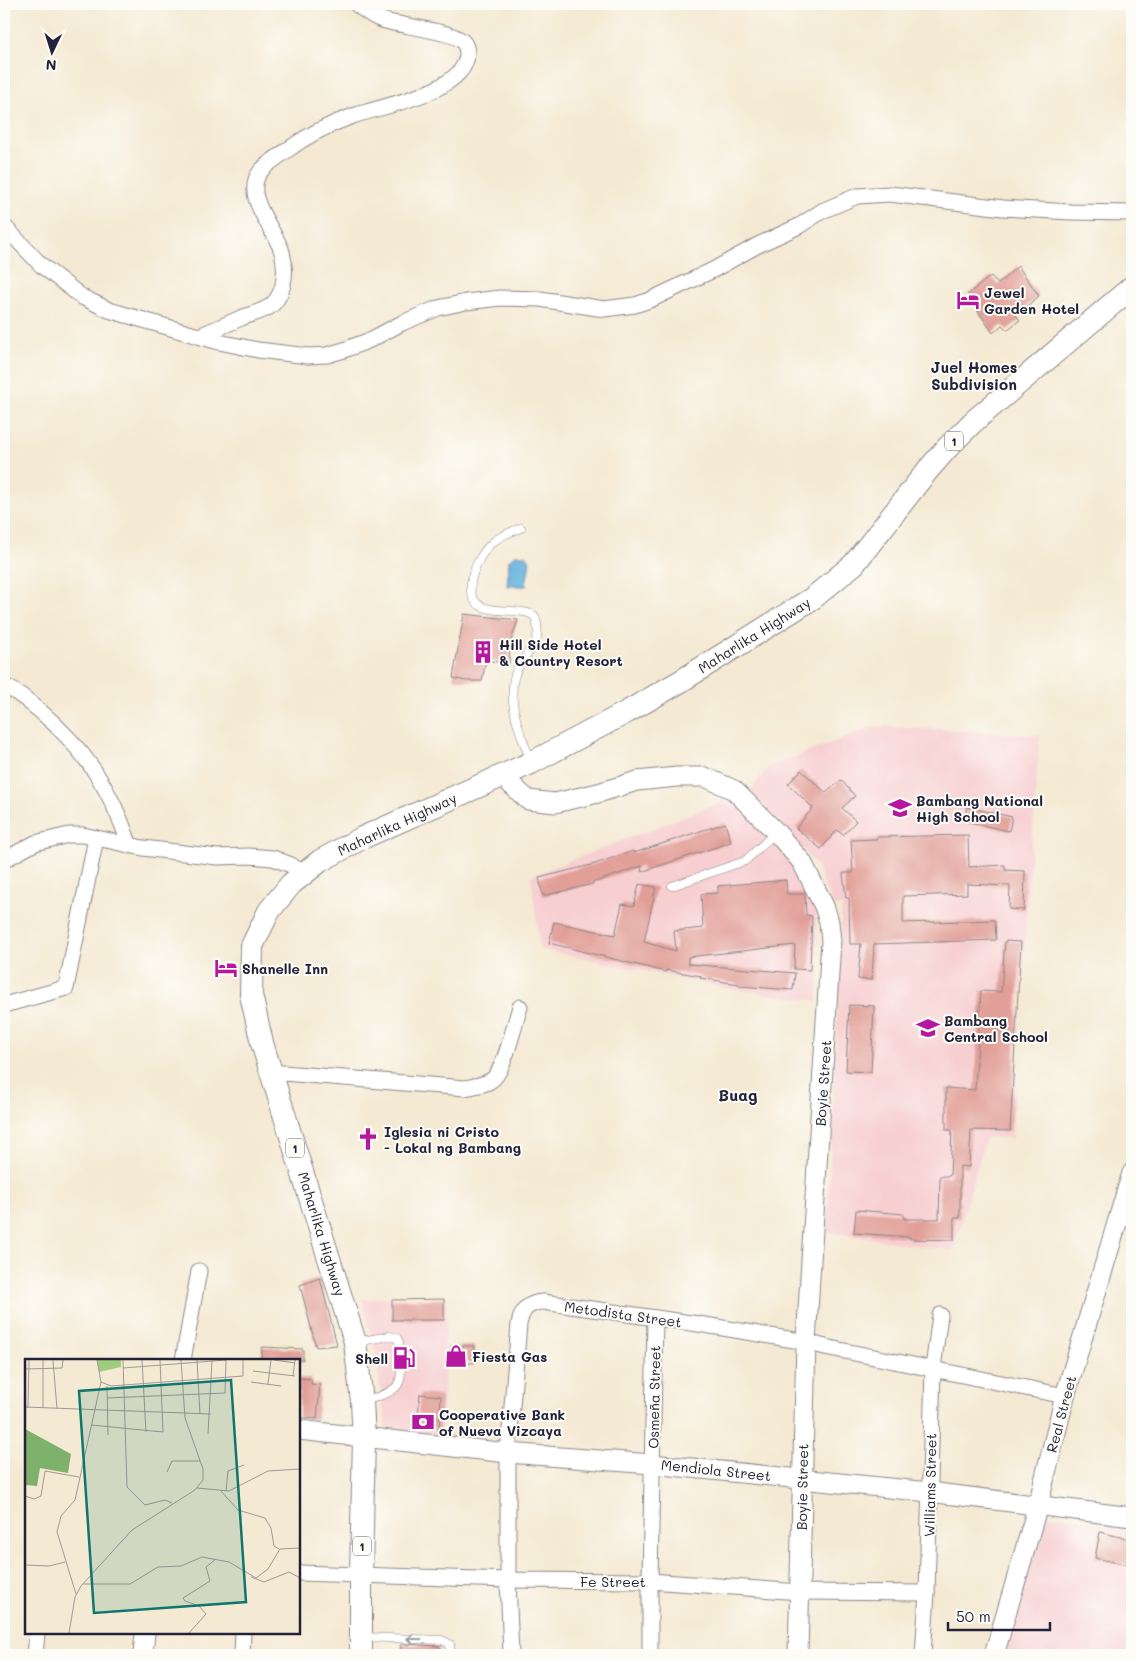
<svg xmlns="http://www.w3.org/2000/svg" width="1136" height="1659" font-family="Mali,sans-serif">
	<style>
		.built { fill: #f7cfd1 }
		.water { fill: #63b1dd; stroke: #426a8c }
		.building { fill: #e19f97 }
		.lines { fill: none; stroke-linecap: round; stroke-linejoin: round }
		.service-casing { stroke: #8b8686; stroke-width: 9 }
		.minor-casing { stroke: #8b8686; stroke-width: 17 }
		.tertiary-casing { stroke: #8b8686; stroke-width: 21 }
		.primary-casing { stroke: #8b8686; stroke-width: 24 }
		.service { stroke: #fff; stroke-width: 8 }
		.minor { stroke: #fff; stroke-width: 15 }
		.tertiary { stroke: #fff; stroke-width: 19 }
		.primary { stroke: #fff; stroke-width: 22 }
		.oneway { stroke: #9c9ca7 }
		.labels { text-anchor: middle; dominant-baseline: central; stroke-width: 4; stroke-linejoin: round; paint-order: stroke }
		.shield { fill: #fdfcf7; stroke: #646373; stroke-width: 1 }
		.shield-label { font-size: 12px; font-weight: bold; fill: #22223b }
		.poi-label { font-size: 14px; font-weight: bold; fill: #22223b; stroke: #fdfcf7; text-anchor: start }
		.street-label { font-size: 14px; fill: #22223b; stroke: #fdfcf7 }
		.neighbourhood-label { font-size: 15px; font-weight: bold; fill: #22223b; stroke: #fdfcf7 }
		.quarter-label { font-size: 16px; font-weight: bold; fill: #22223b; stroke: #fdfcf7 }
		.inset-road { fill: none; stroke: #a09996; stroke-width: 1 }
		.view { fill: #0f766e; fill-opacity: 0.15; stroke: #0f766e; stroke-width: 2.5 }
		.inset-edge { fill: none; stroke: #22223b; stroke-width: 2.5 }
	</style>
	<rect width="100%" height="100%" fill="#fdfcf7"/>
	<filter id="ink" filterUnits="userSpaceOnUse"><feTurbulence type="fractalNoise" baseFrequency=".02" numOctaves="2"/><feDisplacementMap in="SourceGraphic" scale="10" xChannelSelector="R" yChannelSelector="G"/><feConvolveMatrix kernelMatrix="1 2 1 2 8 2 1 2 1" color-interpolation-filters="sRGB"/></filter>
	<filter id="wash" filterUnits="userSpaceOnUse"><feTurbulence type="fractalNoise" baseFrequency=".0096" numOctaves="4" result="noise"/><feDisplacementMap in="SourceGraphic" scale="20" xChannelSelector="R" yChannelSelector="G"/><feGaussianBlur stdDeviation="1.12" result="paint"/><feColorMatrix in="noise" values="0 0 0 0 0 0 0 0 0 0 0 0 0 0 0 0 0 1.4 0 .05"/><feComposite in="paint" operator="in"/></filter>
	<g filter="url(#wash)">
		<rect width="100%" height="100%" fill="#f4e9d2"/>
		<!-- built -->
		<g class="built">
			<path d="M 876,726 L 1040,735 L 1026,920 L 1012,1138 L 986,1137 L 953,1251 L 827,1232 L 842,906 L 833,906 L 816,865 L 783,825 L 749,791 L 768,767 Z"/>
			<path d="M 731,798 L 757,824 L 792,865 L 816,906 L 818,1001 L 730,989 L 540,949 L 531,876 Z"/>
			<path d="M 447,1297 L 444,1384 L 440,1436 L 386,1430 L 376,1353 L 362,1299 Z"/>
			<path d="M 1045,1515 L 1132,1526 L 1132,1655 L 1003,1655 Z"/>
		</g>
		<!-- water -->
		<path class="water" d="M 515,555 L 526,555 L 530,561 L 526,586 L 507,586 L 509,560 Z"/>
		<g id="blocks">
			<!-- building -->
			<g class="building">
				<path d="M 1018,266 L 1039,296 L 1016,315 L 1020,320 L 1007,330 L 1002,325 L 993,333 L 967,295 L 991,276 L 998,284 Z"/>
				<path d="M 464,614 L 518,620 L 510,644 L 509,664 L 486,660 L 482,681 L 466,681 L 453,678 Z"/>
				<path d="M 801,770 L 826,793 L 841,780 L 855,796 L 842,808 L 856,821 L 843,835 L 837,830 L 821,849 L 796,828 L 813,808 L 788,784 Z"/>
				<path d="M 967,807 L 1012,817 L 1009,831 L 964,821 Z"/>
				<path d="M 725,823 L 731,842 L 641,872 L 642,866 L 592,883 L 593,884 L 543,896 L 539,878 L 595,864 L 633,851 L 634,853 Z"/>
				<path d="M 968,835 L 969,867 L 1005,865 L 1005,870 L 1025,871 L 1024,910 L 1009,909 L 1010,886 L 967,884 L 967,894 L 903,896 L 903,923 L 995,920 L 996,940 L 874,944 L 872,980 L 858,979 L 861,944 L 850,944 L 849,898 L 846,898 L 843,873 L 853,873 L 851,840 L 877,839 L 877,837 Z"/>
				<path d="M 786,880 L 787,894 L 805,894 L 806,915 L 812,916 L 810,970 L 794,969 L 795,945 L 688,957 L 688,964 L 795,973 L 793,990 L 739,986 L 739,984 L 700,978 L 701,976 L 666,970 L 666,972 L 549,943 L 554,922 L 615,935 L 622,904 L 634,906 L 639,884 L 656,887 L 644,942 L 676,951 L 674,931 L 703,928 L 701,894 L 718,893 L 718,886 Z"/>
				<path d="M 1005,941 L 1021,942 L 1010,1131 L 971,1130 L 969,1167 L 960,1166 L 960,1218 L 954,1218 L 954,1240 L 910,1239 L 910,1237 L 854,1233 L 856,1210 L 904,1214 L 904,1219 L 939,1219 L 940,1176 L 950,1176 L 952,1130 L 946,1130 L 946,1088 L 975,1090 L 981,991 L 1001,992 Z"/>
				<path d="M 849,1005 L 874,1006 L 871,1072 L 846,1071 Z"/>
				<path d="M 320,1278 L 337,1345 L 316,1347 L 300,1285 Z"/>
				<path d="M 444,1299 L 444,1320 L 392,1320 L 392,1300 Z"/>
				<rect x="451" y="1346" width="23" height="17"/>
				<path d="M 262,1347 L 303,1349 L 303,1360 L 261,1360 Z"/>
				<path d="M 299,1378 L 312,1379 L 311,1384 L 320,1385 L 317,1419 L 299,1418 Z"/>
				<path d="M 420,1394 L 441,1396 L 439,1429 L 417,1427 Z"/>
				<path d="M 1100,1532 L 1132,1540 L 1132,1566 L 1095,1558 Z"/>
				<path d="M 401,1644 L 439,1646 L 439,1655 L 401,1655 Z"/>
			</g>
		</g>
	</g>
	<g filter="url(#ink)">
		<use href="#blocks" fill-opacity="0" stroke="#8b8686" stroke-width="1"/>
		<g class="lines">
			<defs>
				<g id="service">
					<path d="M 521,528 C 511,532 501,535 493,542 C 478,554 457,596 483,607 C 500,614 519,607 535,616 C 546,649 520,652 514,678 C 508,705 521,736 531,761"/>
					<path d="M 672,886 L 745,861 L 776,832"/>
					<path d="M 356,1342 L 389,1336 L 397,1338 L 399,1342 C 401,1384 409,1388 364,1401"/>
					<path d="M 362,1637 L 442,1640 L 450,1644 L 451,1655"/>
				</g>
				<g id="minor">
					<path d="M 4,226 L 41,265 L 82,297 L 109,310 L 219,342 L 258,350 L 308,356 L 327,355 L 344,350 L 370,340 L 402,323 L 438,308 L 466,302 L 500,298 L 540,299 L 604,309 L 635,305 L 650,300 L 713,270 L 758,245 L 799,226 L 822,211 L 857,196 L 890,194 L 1003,208 L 1071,212 L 1132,213"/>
					<path d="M 199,336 C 213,330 227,324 241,318 C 251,314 263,312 272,305 C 280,297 283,289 284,278 C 285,270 284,260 282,252 C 275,229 242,196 260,172 C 266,164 278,157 286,151 C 306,136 330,124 353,116 C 381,106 466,92 467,54 C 467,51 466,46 464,43 C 457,31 398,26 382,20 C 372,17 364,10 356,4"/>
					<path d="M 4,686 C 17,691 28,701 39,710 C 85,749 111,789 130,846"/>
					<path d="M 4,860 L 35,843 L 69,835 L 83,835 L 143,848 L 217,857 L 249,856 L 273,858 L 291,865 L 304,874"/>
					<path d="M 4,1005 L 66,988 L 96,838"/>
					<path d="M 271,1072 L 465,1088 C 474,1086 487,1085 494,1078 C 506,1065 514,1025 520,1007"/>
					<path d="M 183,1360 L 199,1271"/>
					<path d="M 299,1573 L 508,1580 L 650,1581 L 800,1592 L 927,1593"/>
					<path d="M 35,1655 L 37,1633"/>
					<path d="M 242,1655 L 243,1633"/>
					<path d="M 511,1655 L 508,1580 L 508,1453 L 519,1324 C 522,1309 528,1303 543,1302 L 705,1325 L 806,1342 L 825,1347 L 1065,1396"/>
					<path d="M 650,1655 L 650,1581 L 655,1318"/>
					<path d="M 923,1655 L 927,1593 L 933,1368 L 940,1315"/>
				</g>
				<g id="tertiary">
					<path d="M 502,776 L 528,800 L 555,803 L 598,793 L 637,781 L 677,777 L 705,777 L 734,790 L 776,832 L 802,862 L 824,906 L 829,922 L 831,941 L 806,1342 L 798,1655"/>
					<path d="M 299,1430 L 508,1453 L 652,1464 L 929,1492 L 1132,1517"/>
					<path d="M 143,1655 L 145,1633"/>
					<path d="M 994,1655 L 1038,1505 L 1065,1396 L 1132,1173"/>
				</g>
				<path id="primary" d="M 361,1655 L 361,1575 L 364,1437 L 362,1402 L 355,1342 L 262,1043 L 251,995 L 252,946 L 269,911 L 291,884 L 320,861 L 362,838 L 531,763 L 627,712 L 681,681 L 813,598 L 854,564 L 927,471 L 948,447 L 973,422 L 1132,287"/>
			</defs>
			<!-- service casing -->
			<use href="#service" class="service-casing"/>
			<!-- minor casing -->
			<use href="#minor" class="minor-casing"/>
			<!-- tertiary casing -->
			<use href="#tertiary" class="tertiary-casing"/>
			<!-- primary casing -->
			<use href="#primary" class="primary-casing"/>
			<!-- service -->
			<use href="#service" class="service"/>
			<!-- minor -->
			<use href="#minor" class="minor"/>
			<!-- tertiary -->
			<use href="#tertiary" class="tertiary"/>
			<!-- primary -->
			<use href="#primary" class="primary"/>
		</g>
		<!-- one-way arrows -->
		<defs><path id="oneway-shaft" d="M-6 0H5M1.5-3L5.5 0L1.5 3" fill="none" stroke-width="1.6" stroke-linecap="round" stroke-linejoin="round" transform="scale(1.25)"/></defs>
		<use class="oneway" href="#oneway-shaft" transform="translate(414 1639) rotate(-178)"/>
	</g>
	<!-- icons -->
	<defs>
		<symbol id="hotel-bare" viewBox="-9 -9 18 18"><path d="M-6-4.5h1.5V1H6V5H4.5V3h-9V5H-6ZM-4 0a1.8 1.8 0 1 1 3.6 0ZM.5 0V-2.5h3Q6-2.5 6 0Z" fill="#b5179e" stroke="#fdfcf7" stroke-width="2.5" paint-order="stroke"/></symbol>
		<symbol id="building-bare" viewBox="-9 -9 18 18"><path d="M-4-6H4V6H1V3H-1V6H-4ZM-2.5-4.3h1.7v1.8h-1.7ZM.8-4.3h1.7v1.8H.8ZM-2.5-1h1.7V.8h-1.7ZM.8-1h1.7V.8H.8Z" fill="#b5179e" stroke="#fdfcf7" stroke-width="2.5" paint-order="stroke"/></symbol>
		<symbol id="school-bare" viewBox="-9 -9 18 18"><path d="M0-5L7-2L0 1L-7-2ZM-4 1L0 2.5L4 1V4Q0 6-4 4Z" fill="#b5179e" stroke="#fdfcf7" stroke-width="2.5" paint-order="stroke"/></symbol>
		<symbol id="church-bare" viewBox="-9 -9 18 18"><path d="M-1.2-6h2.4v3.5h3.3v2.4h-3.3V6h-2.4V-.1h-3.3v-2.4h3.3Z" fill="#b5179e" stroke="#fdfcf7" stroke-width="2.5" paint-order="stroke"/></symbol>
		<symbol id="shop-bare" viewBox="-9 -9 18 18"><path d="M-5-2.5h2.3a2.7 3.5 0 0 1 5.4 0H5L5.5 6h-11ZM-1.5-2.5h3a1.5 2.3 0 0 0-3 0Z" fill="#b5179e" stroke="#fdfcf7" stroke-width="2.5" paint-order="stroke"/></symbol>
		<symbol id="fuel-bare" viewBox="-9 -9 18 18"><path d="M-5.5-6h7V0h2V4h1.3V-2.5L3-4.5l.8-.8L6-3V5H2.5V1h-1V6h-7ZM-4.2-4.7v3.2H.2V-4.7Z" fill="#b5179e" stroke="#fdfcf7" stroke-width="2.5" paint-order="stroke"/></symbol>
		<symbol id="bank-bare" viewBox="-9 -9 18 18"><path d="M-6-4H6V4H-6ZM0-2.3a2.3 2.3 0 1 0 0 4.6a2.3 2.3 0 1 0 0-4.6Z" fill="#b5179e" stroke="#fdfcf7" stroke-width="2.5" paint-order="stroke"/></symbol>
	</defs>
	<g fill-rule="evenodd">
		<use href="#hotel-bare" x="952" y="284" width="32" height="32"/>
		<use href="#building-bare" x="467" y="636" width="32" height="32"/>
		<use href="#school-bare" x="884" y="792" width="32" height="32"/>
		<use href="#hotel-bare" x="210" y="952" width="32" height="32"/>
		<use href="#school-bare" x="912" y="1012" width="32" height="32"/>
		<use href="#church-bare" x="352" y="1123" width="32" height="32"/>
		<use href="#shop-bare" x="440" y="1340" width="32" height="32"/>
		<use href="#fuel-bare" x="388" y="1342" width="32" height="32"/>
		<use href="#bank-bare" x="407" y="1406" width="32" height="32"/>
	</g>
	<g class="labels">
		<!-- shield labels -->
		<g class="shield">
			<rect x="945" y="431.5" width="18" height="19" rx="4"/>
			<rect x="286" y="1138.5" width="18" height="19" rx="4"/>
			<rect x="353" y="1536.5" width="18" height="19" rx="4"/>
		</g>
		<g class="shield-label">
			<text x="954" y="441">1</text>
			<text x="295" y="1148">1</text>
			<text x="362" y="1546">1</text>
		</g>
		<!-- poi labels -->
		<g class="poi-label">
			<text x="984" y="292">Jewel<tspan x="984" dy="16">Garden Hotel</tspan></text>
			<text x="499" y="644">Hill Side Hotel<tspan x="499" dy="16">&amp; Country Resort</tspan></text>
			<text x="916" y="800">Bambang National<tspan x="916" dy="16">High School</tspan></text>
			<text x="242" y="968">Shanelle Inn</text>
			<text x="944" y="1020">Bambang<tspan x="944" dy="16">Central School</tspan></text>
			<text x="384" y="1131">Iglesia ni Cristo<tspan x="384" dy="16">- Lokal ng Bambang</tspan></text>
			<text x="472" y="1356">Fiesta Gas</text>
			<text x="388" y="1358" text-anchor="end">Shell</text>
			<text x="439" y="1414">Cooperative Bank<tspan x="439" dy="16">of Nueva Vizcaya</tspan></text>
		</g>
		<!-- street labels -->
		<g class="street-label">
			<text transform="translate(754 635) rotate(-32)">Maharlika Highway</text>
			<text transform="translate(397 824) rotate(-25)">Maharlika Highway</text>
			<text transform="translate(823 1083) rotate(-86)">Boyie Street</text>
			<text transform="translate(322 1234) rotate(73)">Maharlika Highway</text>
			<text transform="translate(623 1314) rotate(8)">Metodista Street</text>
			<text transform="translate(654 1397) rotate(-89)">Osmeña Street</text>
			<text transform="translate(1061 1414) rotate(-75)">Real Street</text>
			<text transform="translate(716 1470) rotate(6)">Mendiola Street</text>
			<text transform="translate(930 1485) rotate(-89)">Williams Street</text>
			<text transform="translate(802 1487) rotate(-89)">Boyie Street</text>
			<text x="613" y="1581">Fe Street</text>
		</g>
		<!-- neighbourhood labels -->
		<g class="neighbourhood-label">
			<text x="974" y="367">Juel Homes<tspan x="974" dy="17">Subdivision</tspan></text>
		</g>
		<!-- quarter labels -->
		<g class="quarter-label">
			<text x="738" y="1094">Buag</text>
		</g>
	</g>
	<!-- overview -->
	<g transform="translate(25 1359)">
		<rect width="275" height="275" fill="#f4e9d2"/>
		<path d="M 72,1 L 96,1 L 96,8 L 74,13 Z" fill="#9ece7d"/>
		<path d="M 0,70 L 46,95 L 43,114 L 15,109 L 12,127 L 0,126 Z" fill="#7eb16c"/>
		<path class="inset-road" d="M 18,1 L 18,49M 28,1 L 32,50M 98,1 L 102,128 L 120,146 L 140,141 L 147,144M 117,1 L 121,73M 172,1 L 175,55M 249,1 L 270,4M 98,9 L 201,1M 0,10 L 37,9 L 38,1M 228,12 L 270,17M 268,17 L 270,1M 76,23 L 86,27 L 218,17 L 218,1M 226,23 L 256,27M 243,25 L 246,1M 82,27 L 83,76M 82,39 L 200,34 L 201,1M 0,48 L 186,55M 3,49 L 4,1M 66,66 L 138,73 L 135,1M 183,75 L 187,1M 142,113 L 147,102 L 175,102M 172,129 L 204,132 L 243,112 L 275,110M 196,132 L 213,151 L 240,159 L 246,169 L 249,187 L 254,190M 201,132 L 203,112 L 219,106M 0,137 L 9,140 L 16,137 L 20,112 L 54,118M 0,206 L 24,207 L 40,203M 226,218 L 239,223 L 264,213 L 275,219M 58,225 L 105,225 L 133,208 L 156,207 L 177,198 L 204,203 L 231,219 L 243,210 L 255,190 L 275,189M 51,235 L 32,173 L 36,157 L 50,141 L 76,23 L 72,1M 44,274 L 50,238 L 56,227 L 107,171 L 170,131 L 178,121 L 178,110 L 160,59 L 156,1M 164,274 L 181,255 L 174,247 L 160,242 L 158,239 L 185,222 L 181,208 L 191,200"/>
		<path class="view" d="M 206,21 L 221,243 L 69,254 L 54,32 Z"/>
		<rect width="275" height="275" class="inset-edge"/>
	</g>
	<!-- margin -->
	<rect width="1136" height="1659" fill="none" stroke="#fdfcf7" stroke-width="20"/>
	<!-- north arrow -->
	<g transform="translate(52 52) rotate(184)" stroke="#fdfcf7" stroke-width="4" paint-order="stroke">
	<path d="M0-4L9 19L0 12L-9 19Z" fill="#22223b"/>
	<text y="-8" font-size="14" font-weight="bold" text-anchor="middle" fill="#22223b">N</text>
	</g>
	<!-- scale -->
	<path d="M948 1622v8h102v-8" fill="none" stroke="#22223b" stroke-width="2.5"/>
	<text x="956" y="1622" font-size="15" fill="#22223b" stroke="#fdfcf7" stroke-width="4" paint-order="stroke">50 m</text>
</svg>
